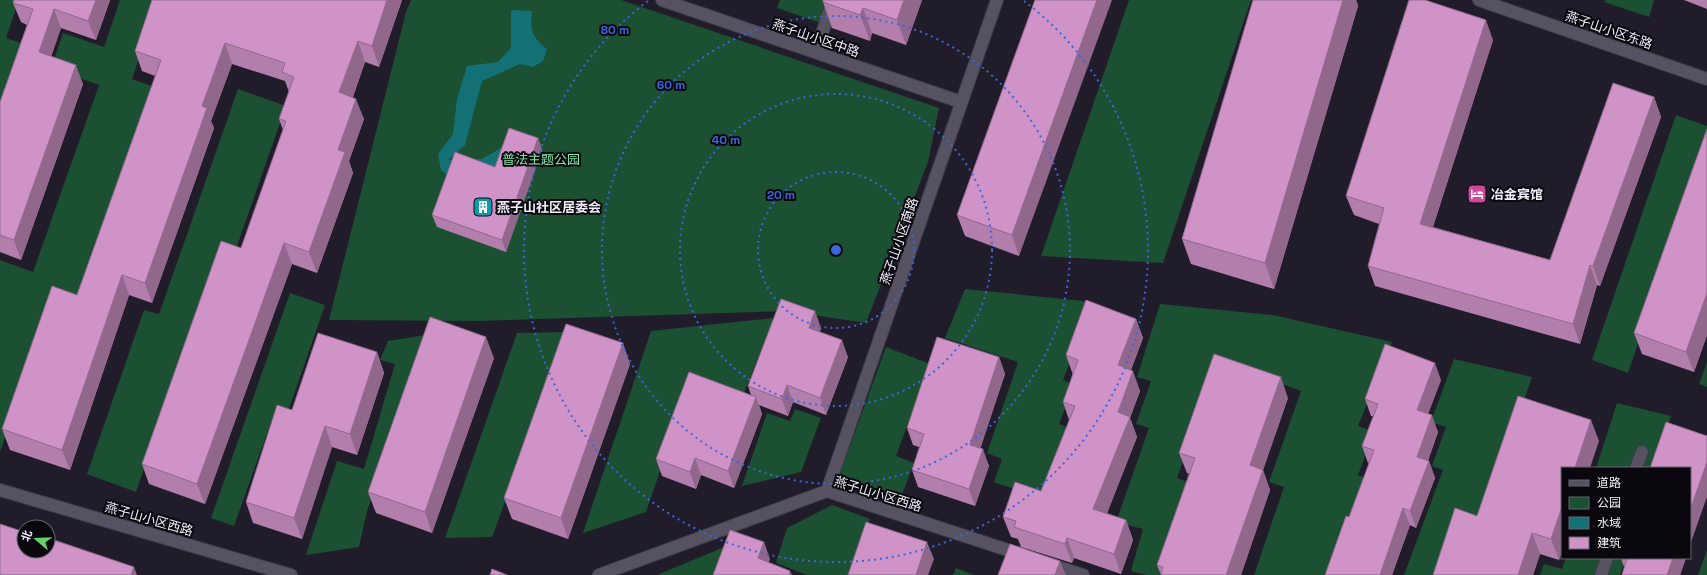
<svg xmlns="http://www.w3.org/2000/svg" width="1707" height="575" font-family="'Space Grotesk','Noto Sans SC',sans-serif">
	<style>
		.green { fill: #1b5032 }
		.water { fill: #137175 }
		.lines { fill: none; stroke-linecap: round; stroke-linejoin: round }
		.lane-casing { stroke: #3e3a45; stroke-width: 14 }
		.street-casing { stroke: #3e3a45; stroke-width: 14 }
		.secondary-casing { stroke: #3e3a45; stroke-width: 14 }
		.lane { stroke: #565262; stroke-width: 12 }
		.street { stroke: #565262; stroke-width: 12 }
		.secondary { stroke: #565262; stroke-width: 12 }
		.wall { fill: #b27eac }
		.shaded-wall { fill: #91678c }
		.building { fill: #cf93c8; stroke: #91678c }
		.ring { fill: none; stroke: #3d66dd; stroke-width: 2; stroke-dasharray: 2 4 }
		.labels { text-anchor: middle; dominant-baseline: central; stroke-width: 4; stroke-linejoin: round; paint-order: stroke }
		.street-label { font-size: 13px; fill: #f1eef8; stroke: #0a080e }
		.park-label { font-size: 13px; fill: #82e6a7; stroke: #0a080e }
		.poi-label { font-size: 13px; font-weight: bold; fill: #f1eef8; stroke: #0a080e; text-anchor: start }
		.centre { fill: #3d66dd; stroke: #0a080e; stroke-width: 2 }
		.ring-label { font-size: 12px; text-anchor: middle; font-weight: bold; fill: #3d66dd; stroke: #0a080e; stroke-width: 4; stroke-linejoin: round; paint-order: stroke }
	</style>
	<rect width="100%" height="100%" fill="#211c2a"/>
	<!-- green -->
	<g class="green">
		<path d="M 0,0 L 19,0 L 6,38 L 24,44 L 0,111 Z"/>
		<path d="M 120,0 L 159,0 L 132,79 L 157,88 L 82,302 L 56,293 L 0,452 L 0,260 L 33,272 L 99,85 L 51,68 L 63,33 L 104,47 Z"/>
		<path d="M 411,0 L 621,0 L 939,108 L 928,162 L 866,323 L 787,311 L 478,321 L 329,320 L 406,12 Z"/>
		<path d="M 780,0 L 833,0 L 824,24 L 777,8 Z"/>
		<path d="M 1129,0 L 1251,0 L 1163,263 L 1041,256 Z"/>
		<path d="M 1605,0 L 1654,0 L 1649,17 L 1604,2 Z"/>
		<path d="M 238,89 L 286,106 L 236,249 L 223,245 L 136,492 L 87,474 L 144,310 L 159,314 Z"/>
		<path d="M 1676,115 L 1707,126 L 1707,140 L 1628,373 L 1592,360 Z"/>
		<path d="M 965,289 L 1094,302 L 1063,380 L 1074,385 L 1059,424 L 1074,430 L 1046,500 L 994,482 L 1002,459 L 987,453 L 1018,362 L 945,338 Z"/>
		<path d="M 290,293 L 325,305 L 289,409 L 277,405 L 234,526 L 211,518 Z"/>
		<path d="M 1160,304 L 1273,315 L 1392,342 L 1358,426 L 1374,432 L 1358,475 L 1370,480 L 1331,575 L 1254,575 L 1284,487 L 1269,482 L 1301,391 L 1218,360 L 1177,478 L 1192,484 L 1160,575 L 1146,575 L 1131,571 L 1143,529 L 1116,522 L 1149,428 L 1136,424 L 1151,381 L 1137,377 Z"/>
		<path d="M 774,318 L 743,395 L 692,378 L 646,512 L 583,533 L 651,331 Z"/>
		<path d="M 568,332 L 492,537 L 445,538 L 517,333 Z"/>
		<path d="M 432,334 L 367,511 L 359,547 L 306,555 L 337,461 L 364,469 L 395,364 L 380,360 L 388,341 Z"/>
		<path d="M 886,347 L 930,364 L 896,456 L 914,463 L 898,505 L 837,482 Z"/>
		<path d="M 1454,359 L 1532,377 L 1482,525 L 1438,575 L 1404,575 L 1443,470 L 1432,466 L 1446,427 L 1431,422 Z"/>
		<path d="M 1707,362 L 1707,387 L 1699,384 Z"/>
		<path d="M 1617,403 L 1671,416 L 1654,468 L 1596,468 Z"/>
		<path d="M 795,409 L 821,418 L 801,472 L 742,486 L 767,413 L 790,421 Z"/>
		<path d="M 832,505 L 870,519 L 853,575 L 807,575 L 776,563 L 787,528 Z"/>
		<path d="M 729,545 L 718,575 L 657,575 Z"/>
		<path d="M 1707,550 L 1707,575 L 1698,575 Z"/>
		<path d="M 1566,558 L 1625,558 L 1620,575 L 1540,575 L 1544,564 L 1562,569 Z"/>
		<path d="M 956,568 L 974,575 L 953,575 Z"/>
	</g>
	<!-- water -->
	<path class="water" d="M 511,10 L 532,11 C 530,29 531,37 547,49 L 543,61 L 533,67 L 520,64 L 482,81 L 465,145 L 448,160 L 482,159 L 501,148 L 525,154 L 457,183 L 441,170 L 438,154 L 453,134 L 457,99 L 467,66 L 498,62 L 511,48 Z"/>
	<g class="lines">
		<defs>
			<path id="lane" d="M 816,52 L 833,0"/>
			<g id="street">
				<path d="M 662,0 L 961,102"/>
				<path d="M 1479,0 L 1707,79"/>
				<path d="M 1636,468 L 1642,452"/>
				<path d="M 0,490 L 291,575"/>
				<path d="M 1048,564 L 1083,575"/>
				<path d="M 599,575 L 827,491 L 1023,555"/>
				<path d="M 1601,575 L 1607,558"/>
			</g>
			<path id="secondary" d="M 827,491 L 997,0"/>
		</defs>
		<!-- lane casing -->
		<use href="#lane" class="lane-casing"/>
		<!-- street casing -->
		<use href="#street" class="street-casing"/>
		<!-- secondary casing -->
		<use href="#secondary" class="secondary-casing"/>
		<!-- lane -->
		<use href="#lane" class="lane"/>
		<!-- street -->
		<use href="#street" class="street"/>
		<!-- secondary -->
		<use href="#secondary" class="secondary"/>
	</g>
	<!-- wall -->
	<g class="wall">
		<path d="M 110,0 L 96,40 L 61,28 L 51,56 L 83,84 L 21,260 L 0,252 L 0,102 L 27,25 L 21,22 L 13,3 Z"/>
		<path d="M 152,0 L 402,0 L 379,67 L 365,62 L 353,97 L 364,119 L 349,161 L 353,173 L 317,273 L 292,264 L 205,504 L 149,484 L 142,464 L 241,248 L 283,130 L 279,119 L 289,92 L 285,81 L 232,64 L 211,121 L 214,128 L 152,303 L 129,295 L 70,470 L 10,450 L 2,429 L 77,295 L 155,76 L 142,71 L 135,51 Z"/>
		<path d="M 823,0 L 922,0 L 906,45 L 872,33 L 870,41 L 832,28 L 823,2 Z"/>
		<path d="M 1035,0 L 1019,256 L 965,236 L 957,215 Z"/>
		<path d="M 1253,0 L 1356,0 L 1358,6 L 1274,289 L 1191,264 L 1182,239 Z"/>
		<path d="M 1684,0 L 1707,0 L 1707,9 Z"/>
		<path d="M 1493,40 L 1433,227 L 1550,260 L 1654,97 L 1661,117 L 1600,286 L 1597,285 L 1580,344 L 1375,286 L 1368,266 L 1379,224 L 1354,215 L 1346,196 Z"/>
		<path d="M 1707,129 L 1707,335 L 1694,372 L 1642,354 L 1634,333 Z"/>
		<path d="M 538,138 L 542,150 L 506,252 L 437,227 L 432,215 L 495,167 Z"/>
		<path d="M 1136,319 L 1143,338 L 1131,370 L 1140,391 L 1130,418 L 1137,437 L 1107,513 L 1126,520 L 1133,540 L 1121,574 L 1074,558 L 1072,563 L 1021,547 L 1018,539 L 1011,537 L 1003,517 L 1041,491 L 1069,420 L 1063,402 L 1073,375 L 1066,355 Z"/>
		<path d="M 821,328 L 820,332 L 848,357 L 826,415 L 793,402 L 788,416 L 759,405 L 762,414 L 734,488 L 701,475 L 696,489 L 662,476 L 656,459 L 751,395 L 748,386 Z"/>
		<path d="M 377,352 L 384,373 L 357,455 L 332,447 L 302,539 L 253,523 L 246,502 L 292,410 Z"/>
		<path d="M 999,357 L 1005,374 L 980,448 L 989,466 L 975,506 L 918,487 L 912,470 L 919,447 L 913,445 L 907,428 Z"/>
		<path d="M 494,358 L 432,533 L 376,513 L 368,492 Z"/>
		<path d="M 630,364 L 568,539 L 512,519 L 504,498 Z"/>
		<path d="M 1441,380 L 1428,414 L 1438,432 L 1428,461 L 1429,461 L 1435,478 L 1416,528 L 1410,525 L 1392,575 L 1325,575 L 1349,517 L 1369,463 L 1368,463 L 1362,446 L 1373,416 L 1371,416 L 1365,399 Z"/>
		<path d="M 1288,398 L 1263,470 L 1270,490 L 1241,575 L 1161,575 L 1157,565 L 1189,474 L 1187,473 L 1179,453 Z"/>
		<path d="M 1599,441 L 1562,468 L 1562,550 L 1559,560 L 1540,554 L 1533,575 L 1433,575 L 1477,516 Z"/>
		<path d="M 1621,558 L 1686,558 L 1680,575 L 1624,567 Z"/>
	</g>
	<!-- shaded-wall -->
	<g class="shaded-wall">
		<path d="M 96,0 L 110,0 L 96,40 L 88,21 Z"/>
		<path d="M 387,0 L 402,0 L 379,67 L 372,46 Z"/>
		<path d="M 904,0 L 922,0 L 906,45 L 897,20 Z"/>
		<path d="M 1097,0 L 1112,0 L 1019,256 L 1012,235 Z"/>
		<path d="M 1343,0 L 1356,0 L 1358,6 L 1274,289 L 1265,263 Z"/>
		<path d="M 863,8 L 872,33 L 870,41 L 860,15 Z"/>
		<path d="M 54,9 L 61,28 L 46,72 L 39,52 Z"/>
		<path d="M 1486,20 L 1493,40 L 1427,244 L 1420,224 Z"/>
		<path d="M 358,41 L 365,62 L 347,113 L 339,92 Z"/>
		<path d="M 225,43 L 232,64 L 211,121 L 214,128 L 152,303 L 145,283 L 202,106 Z"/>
		<path d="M 76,65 L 83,84 L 21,260 L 14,240 Z"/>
		<path d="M 1654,97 L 1661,117 L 1600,286 L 1593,266 Z"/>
		<path d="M 356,99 L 364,119 L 349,161 L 353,173 L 317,273 L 309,252 L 338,150 Z"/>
		<path d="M 538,138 L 542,150 L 506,252 L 502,240 Z"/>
		<path d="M 284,243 L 292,264 L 205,504 L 197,484 Z"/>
		<path d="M 1590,265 L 1597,285 L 1580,344 L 1573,324 Z"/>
		<path d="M 122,275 L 129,295 L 70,470 L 62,450 Z"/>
		<path d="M 1707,293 L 1707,335 L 1694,372 L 1686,352 Z"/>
		<path d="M 815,311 L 821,328 L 815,345 L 809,328 Z"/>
		<path d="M 1136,319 L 1143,338 L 1125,385 L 1118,365 Z"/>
		<path d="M 486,337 L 494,358 L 432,533 L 425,512 Z"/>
		<path d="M 842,340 L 848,357 L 826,415 L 820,398 Z"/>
		<path d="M 623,343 L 630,364 L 568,539 L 561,518 Z"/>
		<path d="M 377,352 L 384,373 L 357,455 L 350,434 Z"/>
		<path d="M 999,357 L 1005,374 L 976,462 L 970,445 Z"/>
		<path d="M 1435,363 L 1441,380 L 1423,427 L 1417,410 Z"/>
		<path d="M 1133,371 L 1140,391 L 1130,418 L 1137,437 L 1101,529 L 1093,509 L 1118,412 Z"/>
		<path d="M 1281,377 L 1288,398 L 1263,470 L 1270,490 L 1241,575 L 1226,575 L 1250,465 Z"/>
		<path d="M 787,385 L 793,402 L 788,416 L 782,399 Z"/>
		<path d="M 756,397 L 762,414 L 734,488 L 728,471 Z"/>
		<path d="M 1432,415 L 1438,432 L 1423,474 L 1417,457 Z"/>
		<path d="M 1591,420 L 1599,441 L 1590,468 L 1575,468 Z"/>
		<path d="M 325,426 L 332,447 L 302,539 L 294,518 Z"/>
		<path d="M 983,449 L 989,466 L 975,506 L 969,489 Z"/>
		<path d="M 695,458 L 701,475 L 696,489 L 690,472 Z"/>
		<path d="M 1429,461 L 1435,478 L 1416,528 L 1410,511 Z"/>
		<path d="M 1707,462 L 1707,497 L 1690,545 L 1690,511 Z"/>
		<path d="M 1562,507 L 1562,550 L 1559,560 L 1551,539 Z"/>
		<path d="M 1403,508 L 1410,525 L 1392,575 L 1380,575 Z"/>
		<path d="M 1126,520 L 1133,540 L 1121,574 L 1114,554 Z"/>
		<path d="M 1532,533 L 1540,554 L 1533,575 L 1518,575 Z"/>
		<path d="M 1067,538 L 1074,558 L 1072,563 L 1065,544 Z"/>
		<path d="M 764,542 L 770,559 L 764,575 L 758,558 Z"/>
		<path d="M 927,542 L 934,559 L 928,575 L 916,575 Z"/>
		<path d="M 1673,558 L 1686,558 L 1680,575 L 1667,575 Z"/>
		<path d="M 1060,561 L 1066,575 L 1055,575 Z"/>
		<path d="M 134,567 L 137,575 L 131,575 Z"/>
		<path d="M 790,571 L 792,575 L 789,575 Z"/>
	</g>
	<!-- building -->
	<g class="building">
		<path d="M 14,0 L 96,0 L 88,21 L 54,9 L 39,52 L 76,65 L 14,240 L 0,235 L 0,102 L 33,9 L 13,3 Z"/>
		<path d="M 152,0 L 387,0 L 372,46 L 358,41 L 339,92 L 356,99 L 338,150 L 345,152 L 309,252 L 284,243 L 197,484 L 142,464 L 221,241 L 241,248 L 286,121 L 279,119 L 294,77 L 282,72 L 285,63 L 225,43 L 202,106 L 207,108 L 145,283 L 122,275 L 62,450 L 2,429 L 52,286 L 77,295 L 161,60 L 135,51 Z"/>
		<path d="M 823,0 L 904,0 L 897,20 L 863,8 L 860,15 L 823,2 Z"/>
		<path d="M 1035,0 L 1097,0 L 1012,235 L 957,215 Z"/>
		<path d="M 1253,0 L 1343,0 L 1265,263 L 1182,239 Z"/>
		<path d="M 1409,0 L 1425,0 L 1486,20 L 1420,224 L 1550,260 L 1613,83 L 1654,97 L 1593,266 L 1590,265 L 1573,324 L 1368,266 L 1384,208 L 1346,196 Z"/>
		<path d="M 509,128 L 538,138 L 502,240 L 432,215 L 455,152 L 495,167 Z"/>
		<path d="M 1707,129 L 1707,293 L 1686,352 L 1634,333 Z"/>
		<path d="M 781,299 L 815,311 L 809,328 L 842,340 L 820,398 L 787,385 L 782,399 L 748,386 Z"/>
		<path d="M 1086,300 L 1136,319 L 1118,365 L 1133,371 L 1118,412 L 1130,417 L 1093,509 L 1126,520 L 1114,554 L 1067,538 L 1065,544 L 1014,527 L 1016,521 L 1003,517 L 1015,482 L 1041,491 L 1075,406 L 1063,402 L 1078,360 L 1066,355 Z"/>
		<path d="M 430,317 L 486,337 L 425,512 L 368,492 Z"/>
		<path d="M 566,324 L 623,343 L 561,518 L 504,498 Z"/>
		<path d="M 318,333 L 377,352 L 350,434 L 325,426 L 294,518 L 246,502 L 277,405 L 292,410 Z"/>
		<path d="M 937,337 L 999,357 L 970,445 L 983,449 L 969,489 L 912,470 L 924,434 L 907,428 Z"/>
		<path d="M 1385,344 L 1435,363 L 1417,410 L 1432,415 L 1417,457 L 1429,461 L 1410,511 L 1403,508 L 1380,575 L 1325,575 L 1346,516 L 1349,517 L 1374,450 L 1362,446 L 1378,404 L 1365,399 Z"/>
		<path d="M 1214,354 L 1281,377 L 1250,465 L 1263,470 L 1226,575 L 1161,575 L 1163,567 L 1157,565 L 1195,458 L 1179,453 Z"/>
		<path d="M 689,372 L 756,397 L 728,471 L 695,458 L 690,472 L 656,459 Z"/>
		<path d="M 1518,396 L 1591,420 L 1575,468 L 1562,468 L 1562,507 L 1551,539 L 1532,533 L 1518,575 L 1433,575 L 1455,508 L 1477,516 Z"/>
		<path d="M 1666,422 L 1707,436 L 1707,462 L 1690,511 L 1690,468 L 1650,468 Z"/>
		<path d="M 866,522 L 927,542 L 916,575 L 848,575 Z"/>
		<path d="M 0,524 L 24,532 L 24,551 L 48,551 L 48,538 L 134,567 L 131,575 L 0,575 Z"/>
		<path d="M 730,530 L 764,542 L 758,558 L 790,571 L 789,575 L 713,575 Z"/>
		<path d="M 1010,544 L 1060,561 L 1055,575 L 998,575 Z"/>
		<path d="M 1627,558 L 1673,558 L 1667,575 L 1622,575 Z"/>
		<path d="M 492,569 L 507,575 L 490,575 Z"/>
	</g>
	<!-- distance rings -->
	<g class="ring">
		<circle cx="836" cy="250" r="78"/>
		<circle cx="836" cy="250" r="156"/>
		<circle cx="836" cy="250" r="234"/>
		<path d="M1024 1A312 312 0 1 1 648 1"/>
	</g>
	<!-- icons -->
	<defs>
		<symbol id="hotel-square" viewBox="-11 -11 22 22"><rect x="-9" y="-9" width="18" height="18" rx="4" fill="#d1479c" stroke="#0a080e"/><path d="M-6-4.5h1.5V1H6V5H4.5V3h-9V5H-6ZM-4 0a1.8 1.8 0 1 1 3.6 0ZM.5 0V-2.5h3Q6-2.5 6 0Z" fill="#fff"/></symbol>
		<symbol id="building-square" viewBox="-11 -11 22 22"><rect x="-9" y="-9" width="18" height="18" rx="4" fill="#0f9aa8" stroke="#0a080e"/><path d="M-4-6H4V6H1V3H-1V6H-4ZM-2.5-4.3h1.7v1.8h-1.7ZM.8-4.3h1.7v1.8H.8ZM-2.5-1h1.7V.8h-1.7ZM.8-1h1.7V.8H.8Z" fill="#fff"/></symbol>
	</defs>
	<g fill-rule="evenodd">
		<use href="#hotel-square" x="1466" y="183" width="22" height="22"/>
		<use href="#building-square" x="472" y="196" width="22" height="22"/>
	</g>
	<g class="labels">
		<!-- street labels -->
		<g class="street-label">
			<text transform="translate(1609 30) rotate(19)">燕子山小区东路</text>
			<text transform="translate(816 38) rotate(19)">燕子山小区中路</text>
			<text transform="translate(899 241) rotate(-71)">燕子山小区南路</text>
			<text transform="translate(878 494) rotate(17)">燕子山小区西路</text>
			<text transform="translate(149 519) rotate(16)">燕子山小区西路</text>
		</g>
		<!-- park labels -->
		<g class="park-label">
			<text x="541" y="159">普法主题公园</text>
		</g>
		<!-- poi labels -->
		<g class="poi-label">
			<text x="1491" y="194">冶金宾馆</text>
			<text x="497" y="207">燕子山社区居委会</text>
		</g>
	</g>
	<circle cx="836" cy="250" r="6" class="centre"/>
	<g class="ring-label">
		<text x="615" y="34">80 m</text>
		<text x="671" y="89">60 m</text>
		<text x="726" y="144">40 m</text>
		<text x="781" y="199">20 m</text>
	</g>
	<!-- legend -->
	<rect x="1561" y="467" width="130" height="92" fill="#0a080e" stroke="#66646c"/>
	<rect x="1569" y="480" width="20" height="6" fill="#565262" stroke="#66646c"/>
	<text x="1597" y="487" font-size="12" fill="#f1eef8">道路</text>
	<rect x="1569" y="497" width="20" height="12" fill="#1b5032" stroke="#66646c"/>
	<text x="1597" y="507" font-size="12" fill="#f1eef8">公园</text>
	<rect x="1569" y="517" width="20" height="12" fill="#137175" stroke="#66646c"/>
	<text x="1597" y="527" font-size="12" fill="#f1eef8">水域</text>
	<rect x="1569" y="537" width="20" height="12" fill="#cf93c8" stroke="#66646c"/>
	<text x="1597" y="547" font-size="12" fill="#f1eef8">建筑</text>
	<!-- north arrow -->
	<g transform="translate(36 539) rotate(289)"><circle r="19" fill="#0a080e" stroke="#66646c"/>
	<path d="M0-3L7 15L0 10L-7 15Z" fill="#66d466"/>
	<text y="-6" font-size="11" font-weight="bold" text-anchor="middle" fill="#f1eef8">北</text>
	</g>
</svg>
